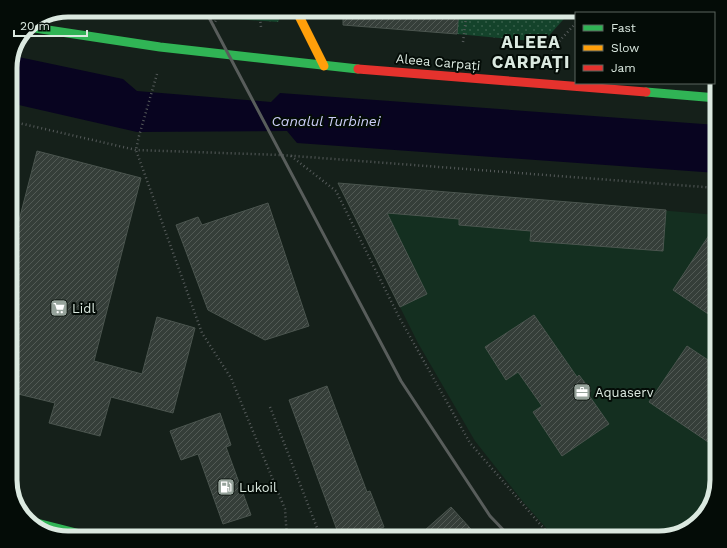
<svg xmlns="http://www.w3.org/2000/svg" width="727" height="548" font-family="'Work Sans',sans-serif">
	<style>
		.built { fill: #142f20 }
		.grass { fill: url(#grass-dots) }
		.water { fill: #080420 }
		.building { fill: url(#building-hatch); stroke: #4b554f }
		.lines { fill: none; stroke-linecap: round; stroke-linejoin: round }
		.path { stroke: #565b5b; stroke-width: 2.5; stroke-dasharray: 1 3; stroke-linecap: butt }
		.fast { stroke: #30b455; stroke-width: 9 }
		.slow { stroke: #ff9f0a; stroke-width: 9 }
		.jam { stroke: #e5322d; stroke-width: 9 }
		.rail { stroke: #585d5b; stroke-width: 3 }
		.labels { text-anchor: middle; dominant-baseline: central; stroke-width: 4; stroke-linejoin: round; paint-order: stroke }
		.street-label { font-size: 13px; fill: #dbe9e0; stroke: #040c07 }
		.poi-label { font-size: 13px; fill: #dbe9e0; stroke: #040c07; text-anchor: start }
		.water-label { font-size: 14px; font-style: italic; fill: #cdcef8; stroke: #040c07 }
		.district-label { font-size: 17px; font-weight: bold; letter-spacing: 1px; fill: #dbe9e0; stroke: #040c07 }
		.rim { fill: none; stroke: #dbe9e0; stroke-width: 5 }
	</style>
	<defs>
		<pattern id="grass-dots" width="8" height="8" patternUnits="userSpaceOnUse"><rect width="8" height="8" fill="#14432b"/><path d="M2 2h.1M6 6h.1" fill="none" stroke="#365e49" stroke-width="1.8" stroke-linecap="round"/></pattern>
		<pattern id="building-hatch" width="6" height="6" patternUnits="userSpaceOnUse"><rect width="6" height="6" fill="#353e39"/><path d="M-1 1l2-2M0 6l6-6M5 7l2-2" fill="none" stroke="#525a55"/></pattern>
	</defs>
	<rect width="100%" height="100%" fill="#15201a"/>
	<!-- built -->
	<path class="built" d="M 338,183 L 717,215 L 717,480 L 705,515 L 684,532 L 659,538 L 555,538 L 524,503 L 475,441 L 418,343 Z"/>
	<!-- grass -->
	<g class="grass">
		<path d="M 154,10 L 192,10 L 196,18 Z"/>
		<path d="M 216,10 L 280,10 L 281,15 L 278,22 L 220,18 Z"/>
		<path d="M 459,10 L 572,10 L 543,42 L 457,34 Z"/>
		<path d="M 606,10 L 659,10 L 668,13 L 603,13 Z"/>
	</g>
	<!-- water -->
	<path class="water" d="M 14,56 L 123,79 L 137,91 L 271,102 L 280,93 L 717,125 L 717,173 L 297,143 L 287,131 L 137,132 L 10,103 L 10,64 Z"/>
	<!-- building -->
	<g class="building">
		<path d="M 343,10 L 459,10 L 457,34 L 343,25 Z"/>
		<path d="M 37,151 L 141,178 L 94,361 L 142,374 L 157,317 L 195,328 L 173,413 L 111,397 L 100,436 L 49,423 L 55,403 L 10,392 L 10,255 Z"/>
		<path d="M 338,183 L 666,210 L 663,251 L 530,241 L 531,231 L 459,225 L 459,219 L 387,213 L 427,294 L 400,307 Z"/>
		<path d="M 268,203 L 309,326 L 265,340 L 208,310 L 176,225 L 198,217 L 202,225 Z"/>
		<path d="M 717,223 L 717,320 L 673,290 Z"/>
		<path d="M 534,315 L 577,377 L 579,375 L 591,391 L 588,394 L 609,424 L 562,456 L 533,412 L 542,406 L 518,372 L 506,380 L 485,347 Z"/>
		<path d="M 687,346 L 717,366 L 717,448 L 649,402 Z"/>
		<path d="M 327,386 L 367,492 L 370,491 L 384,527 L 355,538 L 340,538 L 289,400 Z"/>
		<path d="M 220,413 L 231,445 L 226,447 L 251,515 L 223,524 L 198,454 L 181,460 L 170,431 Z"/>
		<path d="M 451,507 L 479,538 L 416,538 Z"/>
	</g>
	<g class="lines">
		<!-- path -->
		<g class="path">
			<path d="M 259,10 L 261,27"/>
			<path d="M 585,13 L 588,10"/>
			<path d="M 213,25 L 223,10"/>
			<path d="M 463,42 L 467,10"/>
			<path d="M 551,50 L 576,23"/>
			<path d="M 157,74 L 139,136 L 136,150 L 202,333 L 231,378 L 285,509 L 287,538"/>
			<path d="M 10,121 L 136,150 L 281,155 L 717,188"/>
			<path d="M 291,156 L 336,191 L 399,317 L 470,443 L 552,538"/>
			<path d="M 270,407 L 321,538"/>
		</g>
		<!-- fast -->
		<g class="fast">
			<path d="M 28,27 L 160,47 L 358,69"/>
			<path d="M 646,92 L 717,98"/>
			<path d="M 29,521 L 96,538"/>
		</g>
		<!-- slow -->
		<path class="slow" d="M 296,10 L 324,66"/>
		<!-- jam -->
		<path class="jam" d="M 358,69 L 646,92"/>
		<!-- rail -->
		<path class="rail" d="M 205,10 L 401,381 L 490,516 L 511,538"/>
	</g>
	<!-- icons -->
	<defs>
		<symbol id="supermarket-square" viewBox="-11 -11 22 22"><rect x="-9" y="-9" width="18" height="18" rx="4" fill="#96a39b" stroke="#040c07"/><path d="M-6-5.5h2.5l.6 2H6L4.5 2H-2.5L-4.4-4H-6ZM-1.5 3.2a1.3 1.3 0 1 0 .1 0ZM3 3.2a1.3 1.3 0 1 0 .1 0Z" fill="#fff"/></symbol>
		<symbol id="office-square" viewBox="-11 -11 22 22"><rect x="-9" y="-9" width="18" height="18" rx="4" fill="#96a39b" stroke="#040c07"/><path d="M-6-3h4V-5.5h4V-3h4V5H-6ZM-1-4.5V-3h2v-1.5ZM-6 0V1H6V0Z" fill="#fff"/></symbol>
		<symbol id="fuel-square" viewBox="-11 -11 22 22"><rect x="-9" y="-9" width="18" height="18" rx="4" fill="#96a39b" stroke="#040c07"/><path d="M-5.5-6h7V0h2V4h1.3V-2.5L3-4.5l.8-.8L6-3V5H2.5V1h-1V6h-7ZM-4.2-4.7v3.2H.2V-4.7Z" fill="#fff"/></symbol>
	</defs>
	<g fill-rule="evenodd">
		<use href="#supermarket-square" x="49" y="298" width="20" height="20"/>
		<use href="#office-square" x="572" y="382" width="20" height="20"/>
		<use href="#fuel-square" x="216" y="477" width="20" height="20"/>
	</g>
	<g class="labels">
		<!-- street labels -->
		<g class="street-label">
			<text transform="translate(438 62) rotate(5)">Aleea Carpați</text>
		</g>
		<!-- poi labels -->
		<g class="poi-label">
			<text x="72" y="308">Lidl</text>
			<text x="595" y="392">Aquaserv</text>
			<text x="239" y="487">Lukoil</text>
		</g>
		<!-- water labels -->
		<g class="water-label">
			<text x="326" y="121">Canalul Turbinei</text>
		</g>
		<!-- district labels -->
		<g class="district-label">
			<text x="531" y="42">ALEEA<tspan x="531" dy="20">CARPAȚI</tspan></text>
		</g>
	</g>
	<!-- crop -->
	<path d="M0 0H727V548H0ZM68 17H659A51 51 0 0 1 710 68V480A51 51 0 0 1 659 531H68A51 51 0 0 1 17 480V68A51 51 0 0 1 68 17Z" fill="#040c07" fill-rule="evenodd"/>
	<path class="rim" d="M68 17H659A51 51 0 0 1 710 68V480A51 51 0 0 1 659 531H68A51 51 0 0 1 17 480V68A51 51 0 0 1 68 17Z"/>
	<!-- legend -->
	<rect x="575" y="12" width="140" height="72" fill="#040c07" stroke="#5a645e"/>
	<rect x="583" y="25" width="20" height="6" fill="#30b455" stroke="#5a645e"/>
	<text x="611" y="32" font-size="12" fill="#dbe9e0">Fast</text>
	<rect x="583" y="45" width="20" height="6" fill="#ff9f0a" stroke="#5a645e"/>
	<text x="611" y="52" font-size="12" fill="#dbe9e0">Slow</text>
	<rect x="583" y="65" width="20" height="6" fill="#e5322d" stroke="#5a645e"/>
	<text x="611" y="72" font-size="12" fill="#dbe9e0">Jam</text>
	<!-- scale -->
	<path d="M14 30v6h73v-6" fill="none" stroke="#dbe9e0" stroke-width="2"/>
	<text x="20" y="30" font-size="12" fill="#dbe9e0" stroke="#040c07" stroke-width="3" paint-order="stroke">20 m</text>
</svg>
